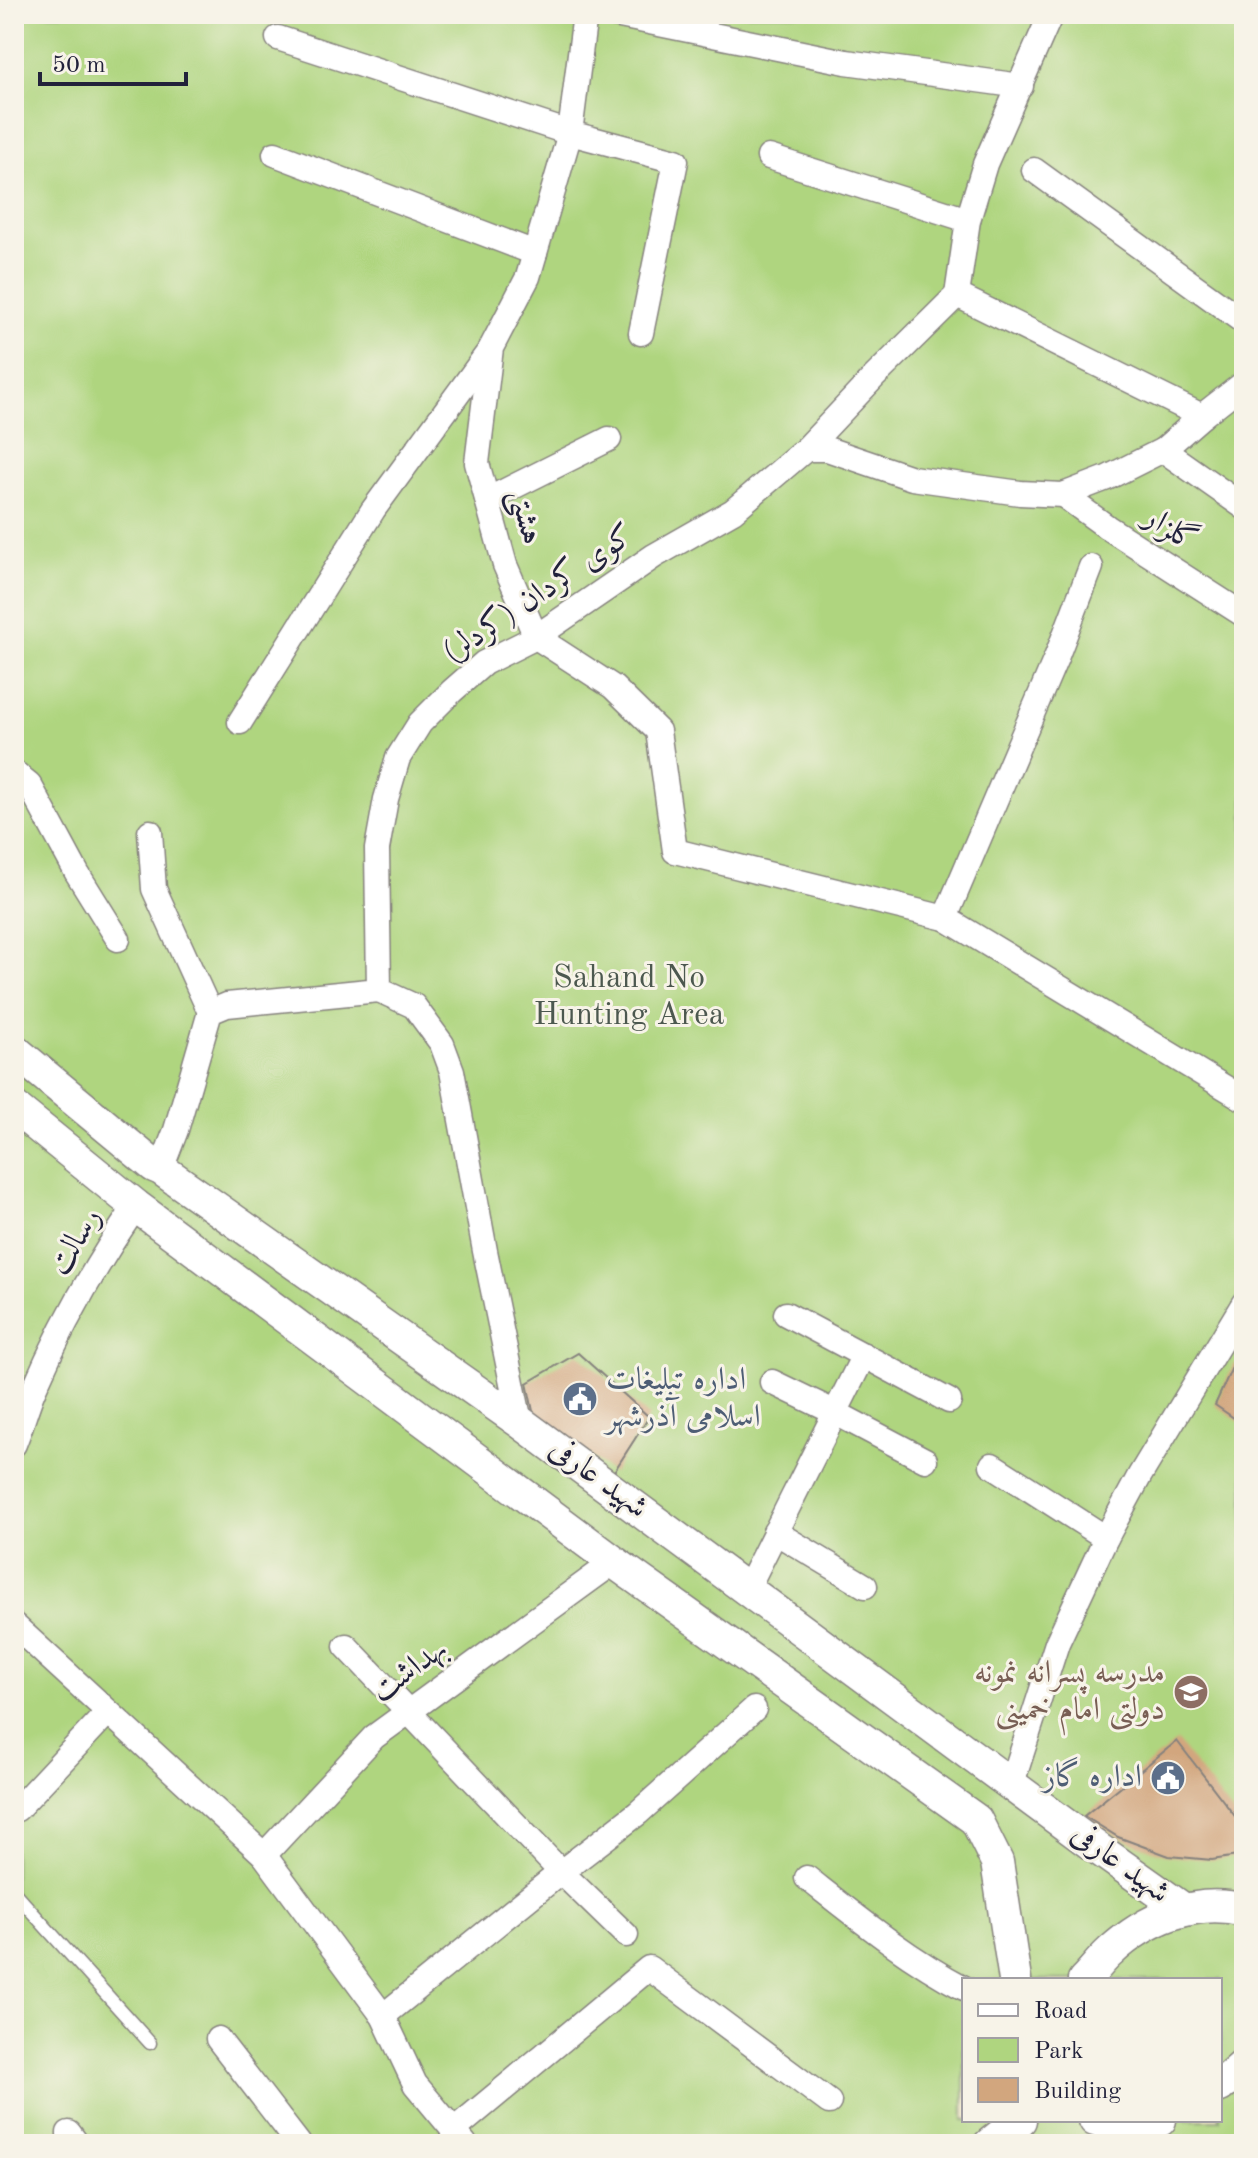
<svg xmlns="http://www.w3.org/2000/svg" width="1258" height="2158" font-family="'Old Standard TT',Amiri,serif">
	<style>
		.park { fill: #afd57f; stroke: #687c5d; stroke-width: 2; fill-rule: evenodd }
		.building { fill: #d2a67e }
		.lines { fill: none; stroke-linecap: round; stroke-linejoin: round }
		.lane-casing { stroke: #86827e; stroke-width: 15 }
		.street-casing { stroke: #86827e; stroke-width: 27 }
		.secondary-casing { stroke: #86827e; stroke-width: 35 }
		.lane { stroke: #fff; stroke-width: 12 }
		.street { stroke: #fff; stroke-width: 24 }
		.secondary { stroke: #fff; stroke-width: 32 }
		.labels { text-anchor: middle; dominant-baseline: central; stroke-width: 6; stroke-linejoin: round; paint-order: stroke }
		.street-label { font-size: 32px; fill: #22223b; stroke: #f7f3e8 }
		.park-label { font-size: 32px; fill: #4c584f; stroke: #f7f3e8 }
		.service-label { font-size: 32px; fill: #4e5e75; stroke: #f7f3e8; text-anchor: start }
		.education-label { font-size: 32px; fill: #785e54; stroke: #f7f3e8; text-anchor: end }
	</style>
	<rect width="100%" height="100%" fill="#f7f3e8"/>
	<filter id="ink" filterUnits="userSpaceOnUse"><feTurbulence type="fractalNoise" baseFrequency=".0125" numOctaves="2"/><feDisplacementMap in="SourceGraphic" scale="16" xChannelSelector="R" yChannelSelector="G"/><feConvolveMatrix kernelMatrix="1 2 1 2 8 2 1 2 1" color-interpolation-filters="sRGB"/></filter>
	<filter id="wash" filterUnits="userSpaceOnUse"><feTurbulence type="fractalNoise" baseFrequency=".006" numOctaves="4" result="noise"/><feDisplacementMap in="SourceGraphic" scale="32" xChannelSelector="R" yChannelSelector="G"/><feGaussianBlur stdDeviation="1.8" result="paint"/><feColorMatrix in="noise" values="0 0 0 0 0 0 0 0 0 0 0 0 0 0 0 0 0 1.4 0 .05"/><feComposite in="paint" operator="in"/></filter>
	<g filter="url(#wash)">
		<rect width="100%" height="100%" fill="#ebe2c1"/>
		<!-- park -->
		<path class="park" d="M 14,14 L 1244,14 L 1244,2144 L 14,2144 ZM 964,1980 L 1220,1980 L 1220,2120 L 964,2120 Z"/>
		<g id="blocks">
			<!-- building -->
			<g class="building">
				<path d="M 578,1353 L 649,1417 L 613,1473 L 534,1416 L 527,1383 Z"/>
				<path d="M 1234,1363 L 1244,1370 L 1244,1425 L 1215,1405 Z"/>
				<path d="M 1177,1741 L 1244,1828 L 1244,1855 L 1212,1860 L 1169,1856 L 1118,1837 L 1084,1816 Z"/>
			</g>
		</g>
	</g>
	<g filter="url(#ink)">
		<use href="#blocks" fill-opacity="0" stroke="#86827e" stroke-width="2"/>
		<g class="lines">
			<defs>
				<path id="lane" d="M 14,1892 L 150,2043"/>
				<g id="street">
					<path d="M 585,14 L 570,133 L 528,277 L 491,348 L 477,463 L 505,565 L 536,637 L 613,687 L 658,731 L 675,851 L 945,918 L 1244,1099"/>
					<path d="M 610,14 L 846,62 L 1021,86"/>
					<path d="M 278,38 L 570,133 L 676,161 L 641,333"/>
					<path d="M 275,154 L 535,253"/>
					<path d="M 769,157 L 968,220"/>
					<path d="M 1034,170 L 1244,322"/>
					<path d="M 957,295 L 968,220 L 985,164 L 1051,14"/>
					<path d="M 806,449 L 874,377 L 957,295 L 1202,416"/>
					<path d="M 1163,450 L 1244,507"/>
					<path d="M 1063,495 L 1107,527 L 1244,615"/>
					<path d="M 487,500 L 609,439"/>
					<path d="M 240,722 L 373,510 L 490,350"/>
					<path d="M 14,772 L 29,784 L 77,873 L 118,939"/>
					<path d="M 150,832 L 154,889 L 210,1012"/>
					<path d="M 945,918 L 1056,658 L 1091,567"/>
					<path d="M 379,990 L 414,1006 L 442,1044 L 452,1071 L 485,1251 L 520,1422"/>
					<path d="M 161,1169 L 176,1130 L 210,1012 L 227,1005 L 379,990 L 377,849 L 386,799 L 398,758 L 420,723 L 452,691 L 484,663 L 536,637 L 654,556 L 733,511 L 806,449 L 827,449 L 912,478 L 1020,493 L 1063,495 L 1107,478 L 1163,450 L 1202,416 L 1244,383"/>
					<path d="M 786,1314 L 949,1401"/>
					<path d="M 772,1382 L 834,1412 L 925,1460"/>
					<path d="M 14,1444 C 21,1427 26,1408 33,1391 C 61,1326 96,1264 136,1206"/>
					<path d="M 992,1465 L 1106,1538"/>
					<path d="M 775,1532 L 865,1586"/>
					<path d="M 747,1589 L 864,1355"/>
					<path d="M 14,1625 L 264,1855 L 383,2016 L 415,2084 L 465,2144"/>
					<path d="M 346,1646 L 561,1872 L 626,1935"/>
					<path d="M 1012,1783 L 1057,1643 L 1106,1538 L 1140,1475 L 1244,1303"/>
					<path d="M 17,1809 L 108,1712"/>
					<path d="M 264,1855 L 374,1737 L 614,1562"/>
					<path d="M 807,1878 C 858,1918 907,1958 964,1988"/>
					<path d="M 383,2016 L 561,1872 L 638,1813 L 754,1709"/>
					<path d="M 218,2039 L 299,2144"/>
					<path d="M 454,2130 L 649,1968 L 829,2102"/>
					<path d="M 69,2133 L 77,2144"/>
				</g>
				<g id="secondary">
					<path d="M 14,1050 L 154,1166 L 161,1169 L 520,1422 L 1090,1843 L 1183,1909"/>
					<path d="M 14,1107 L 136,1206 L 614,1562 L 976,1820 L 997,1862 L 1015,1980"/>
					<path d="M 1084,1980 C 1093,1971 1101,1960 1110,1952 C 1145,1919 1196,1897 1244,1910"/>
					<path d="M 1220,2086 L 1244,2065"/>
					<path d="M 1095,2120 C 1116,2127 1139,2125 1160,2120"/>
					<path d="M 990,2144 L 1020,2120"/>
				</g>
			</defs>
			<!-- lane casing -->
			<use href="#lane" class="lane-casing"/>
			<!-- street casing -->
			<use href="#street" class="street-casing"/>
			<!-- secondary casing -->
			<use href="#secondary" class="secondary-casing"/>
			<!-- lane -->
			<use href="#lane" class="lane"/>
			<!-- street -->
			<use href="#street" class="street"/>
			<!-- secondary -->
			<use href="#secondary" class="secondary"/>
		</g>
	</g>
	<!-- icons -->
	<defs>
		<symbol id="civic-disc" viewBox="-11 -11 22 22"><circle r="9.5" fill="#5c6f8a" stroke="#f7f3e8"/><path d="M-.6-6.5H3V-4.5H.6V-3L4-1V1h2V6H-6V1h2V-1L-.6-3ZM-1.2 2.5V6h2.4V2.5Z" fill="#fff"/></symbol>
		<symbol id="school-disc" viewBox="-11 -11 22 22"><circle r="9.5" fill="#8d6e63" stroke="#f7f3e8"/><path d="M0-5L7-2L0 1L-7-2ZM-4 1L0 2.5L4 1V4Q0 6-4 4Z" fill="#fff"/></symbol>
	</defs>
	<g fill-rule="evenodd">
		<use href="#civic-disc" x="560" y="1379" width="40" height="40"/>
		<use href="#school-disc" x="1171" y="1672" width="40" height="40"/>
		<use href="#civic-disc" x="1148" y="1758" width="40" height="40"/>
	</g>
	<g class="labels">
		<!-- street labels -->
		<g class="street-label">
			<text transform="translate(525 517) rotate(75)">هشتی</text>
			<text transform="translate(1170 530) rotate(33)">گلزار</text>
			<text transform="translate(539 595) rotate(-34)">کوی کردان (کردلر)</text>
			<text transform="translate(76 1242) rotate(-59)">رسالت</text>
			<text transform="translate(598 1479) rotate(36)">شهید عارفی</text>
			<text transform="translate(410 1671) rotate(-36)">بهداشت</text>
			<text transform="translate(1120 1864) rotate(36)">شهید عارفی</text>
		</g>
		<!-- park labels -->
		<g class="park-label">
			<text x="629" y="979">Sahand No<tspan x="629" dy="37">Hunting Area</tspan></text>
		</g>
		<!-- service labels -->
		<g class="service-label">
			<text x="606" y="1381">اداره تبلیغات<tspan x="606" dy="37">اسلامی آذرشهر</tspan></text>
			<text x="1142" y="1778" text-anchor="end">اداره گاز</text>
		</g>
		<!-- education labels -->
		<g class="education-label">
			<text x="1165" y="1674">مدرسه پسرانه نمونه<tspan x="1165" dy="37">دولتی امام خمینی</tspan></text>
		</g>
	</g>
	<!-- margin -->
	<rect width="1258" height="2158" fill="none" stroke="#f7f3e8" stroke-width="48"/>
	<!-- legend -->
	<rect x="962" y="1978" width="260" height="144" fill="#f7f3e8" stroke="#a29fa3" stroke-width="2"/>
	<rect x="978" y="2004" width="40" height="12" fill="#ffffff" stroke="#a29fa3" stroke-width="2"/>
	<text x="1034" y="2018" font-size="24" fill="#22223b">Road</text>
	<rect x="978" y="2038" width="40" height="24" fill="#afd57f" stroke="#a29fa3" stroke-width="2"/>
	<text x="1034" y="2058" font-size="24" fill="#22223b">Park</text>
	<rect x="978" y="2078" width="40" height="24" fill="#d2a67e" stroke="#a29fa3" stroke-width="2"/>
	<text x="1034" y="2098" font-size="24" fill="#22223b">Building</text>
	<!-- scale -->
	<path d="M40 72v12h146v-12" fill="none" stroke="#22223b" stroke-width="4"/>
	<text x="52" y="72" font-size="24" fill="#22223b" stroke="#f7f3e8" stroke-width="6" paint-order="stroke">50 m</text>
</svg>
